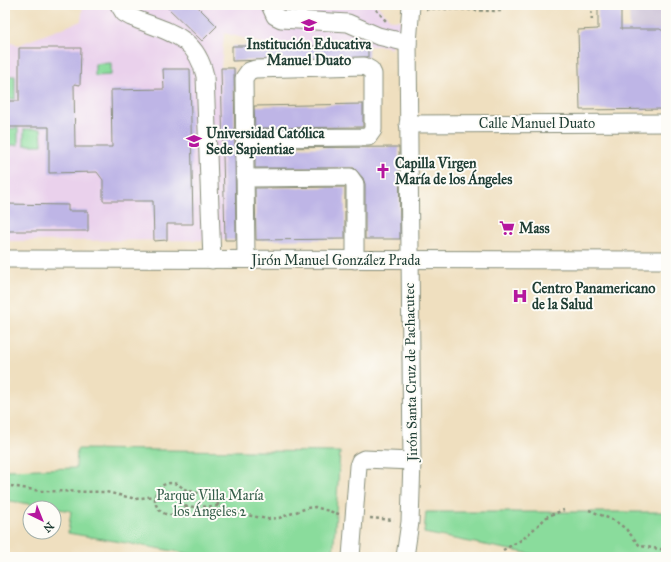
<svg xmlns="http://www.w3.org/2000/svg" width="671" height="562" font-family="'IM FELL Great Primer',serif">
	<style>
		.built { fill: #ead1ec }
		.industrial { fill: #cabfd6 }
		.green { fill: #8adc9c; stroke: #548c68 }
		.building { fill: #beb5e6 }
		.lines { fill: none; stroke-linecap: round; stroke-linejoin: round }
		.minor-casing { stroke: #878e7a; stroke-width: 19 }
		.path { stroke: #878e7a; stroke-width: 2.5; stroke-dasharray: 3 3; stroke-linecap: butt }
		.minor { stroke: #fff; stroke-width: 17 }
		.labels { text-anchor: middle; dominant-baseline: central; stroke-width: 4; stroke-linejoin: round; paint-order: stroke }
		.poi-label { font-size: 14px; font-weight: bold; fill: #1f3d34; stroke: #fdfcf7; text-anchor: start }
		.street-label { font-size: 14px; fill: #1f3d34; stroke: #fdfcf7 }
		.park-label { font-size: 14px; fill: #345d49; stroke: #fdfcf7 }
	</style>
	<rect width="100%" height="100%" fill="#fdfcf7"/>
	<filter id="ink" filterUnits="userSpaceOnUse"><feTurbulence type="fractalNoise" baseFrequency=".025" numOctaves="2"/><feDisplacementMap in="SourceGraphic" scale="8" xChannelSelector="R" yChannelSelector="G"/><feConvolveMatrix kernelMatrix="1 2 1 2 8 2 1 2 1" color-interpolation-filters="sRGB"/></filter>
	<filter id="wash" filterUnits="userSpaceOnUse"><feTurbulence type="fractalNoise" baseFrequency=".012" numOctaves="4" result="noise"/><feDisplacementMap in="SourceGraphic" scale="16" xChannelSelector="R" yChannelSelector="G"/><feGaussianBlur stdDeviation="0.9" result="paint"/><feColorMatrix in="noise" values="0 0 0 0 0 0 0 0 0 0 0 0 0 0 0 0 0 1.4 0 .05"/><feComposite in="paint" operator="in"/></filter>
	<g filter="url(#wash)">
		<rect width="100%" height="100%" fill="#efdfbf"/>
		<!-- built -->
		<path class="built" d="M 83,5 L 377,5 L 391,20 L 401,20 L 401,30 L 396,30 L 391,49 L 385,46 L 274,46 L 224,33 L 221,66 L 225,240 L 5,241 L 5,41 L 18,45 L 81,21 Z"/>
		<!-- industrial -->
		<path class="industrial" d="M 629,5 L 666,5 L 666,33 L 660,29 L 630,29 Z"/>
		<!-- green -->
		<g class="green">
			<path d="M 111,63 L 111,75 L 95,76 L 95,64 Z"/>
			<rect x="5" y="76" width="10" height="23"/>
			<path d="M 18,128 L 18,145 L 5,145 L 5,129 Z"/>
			<path d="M 24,129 L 41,129 L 42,145 L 24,145 Z"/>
			<path d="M 77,449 L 340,452 L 333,557 L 208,557 L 68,533 L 71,511 L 5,500 L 5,470 L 76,468 Z"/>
			<path d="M 426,512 L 666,512 L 666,557 L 546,557 L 424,533 Z"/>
		</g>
		<g id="blocks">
			<!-- building -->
			<g class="building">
				<path d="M 165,5 L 196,5 L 217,26 L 202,41 Z"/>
				<path d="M 598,5 L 621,5 L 621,29 L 660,29 L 666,33 L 666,109 L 580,110 L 578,30 L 598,29 Z"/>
				<path d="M 232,46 L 368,46 L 368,57 L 232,61 Z"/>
				<path d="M 19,48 L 81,48 L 80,85 L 74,84 L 75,147 L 112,147 L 111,90 L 164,89 L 163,69 L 190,69 L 193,224 L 167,224 L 167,240 L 154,241 L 153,201 L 103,201 L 103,180 L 97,172 L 49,173 L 49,127 L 5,127 L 5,101 L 19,101 Z"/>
				<path d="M 221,68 L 234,68 L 236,240 L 225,240 Z"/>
				<path d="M 363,104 L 363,127 L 255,128 L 254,106 Z"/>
				<path d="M 399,147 L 400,239 L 365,239 L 365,184 L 363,178 L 354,168 L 255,168 L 255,148 Z"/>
				<path d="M 345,187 L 345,239 L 256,240 L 255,188 Z"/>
				<path d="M 5,204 L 68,205 L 68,211 L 88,211 L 88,231 L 5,231 Z"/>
			</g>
		</g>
	</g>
	<g filter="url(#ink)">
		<use href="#blocks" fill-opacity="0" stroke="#878e7a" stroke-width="1"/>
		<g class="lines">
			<defs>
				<g id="minor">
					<path d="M 119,5 L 124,13 L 131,17 C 166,32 196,34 205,76 L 212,260"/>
					<path d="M 270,5 L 275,16 L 281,19 L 348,23 L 378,36 L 408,43"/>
					<path d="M 408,124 L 666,123"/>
					<path d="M 245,138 L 368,137 L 373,130 L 373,74 L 371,70 L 364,66 L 255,69 L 249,71 L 244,78 L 246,259"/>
					<path d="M 245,178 L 350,177 L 355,184 L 355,260"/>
					<path d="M 5,259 L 666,260"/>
					<path d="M 351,557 L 358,466 L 360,461 L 364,459 L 412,461"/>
					<path d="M 405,557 L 410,522 L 412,461 L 408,43 L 411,5"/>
				</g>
			</defs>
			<!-- minor casing -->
			<use href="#minor" class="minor-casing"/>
			<!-- path -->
			<g class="path">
				<path d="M 372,5 L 386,21"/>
				<path d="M 591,5 L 592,23"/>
				<path d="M 426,9 C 453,8 476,11 503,11"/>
				<circle cx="171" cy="499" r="16"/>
				<path d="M 5,485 L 40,491 L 106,492 L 136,499 L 154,496"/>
				<path d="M 184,489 L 201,494 L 221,506"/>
				<path d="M 185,507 L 221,506 L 237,513 L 267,519 L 279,518 L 307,508 L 315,507 L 339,514"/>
				<path d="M 589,510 L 615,521 L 626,529 L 640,546 L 666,550"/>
				<path d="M 370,518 L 394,520"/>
				<path d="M 503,550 L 523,539 L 548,516 L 564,510"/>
			</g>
			<!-- minor -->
			<use href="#minor" class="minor"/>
		</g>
	</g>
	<!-- icons -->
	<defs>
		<symbol id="school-bare" viewBox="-9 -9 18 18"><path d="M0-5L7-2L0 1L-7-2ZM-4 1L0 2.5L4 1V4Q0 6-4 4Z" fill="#b5179e" stroke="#fdfcf7" stroke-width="2.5" paint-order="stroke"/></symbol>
		<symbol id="university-bare" viewBox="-9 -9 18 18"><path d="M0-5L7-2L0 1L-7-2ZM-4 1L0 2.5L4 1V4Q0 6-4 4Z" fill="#b5179e" stroke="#fdfcf7" stroke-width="2.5" paint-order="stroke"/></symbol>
		<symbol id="church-bare" viewBox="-9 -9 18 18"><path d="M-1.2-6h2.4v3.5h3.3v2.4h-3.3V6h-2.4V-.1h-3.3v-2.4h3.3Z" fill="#b5179e" stroke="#fdfcf7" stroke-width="2.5" paint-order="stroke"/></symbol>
		<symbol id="supermarket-bare" viewBox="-9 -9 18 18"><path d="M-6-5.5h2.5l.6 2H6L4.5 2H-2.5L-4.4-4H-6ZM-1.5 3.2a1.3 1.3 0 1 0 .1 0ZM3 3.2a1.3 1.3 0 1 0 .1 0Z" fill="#b5179e" stroke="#fdfcf7" stroke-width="2.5" paint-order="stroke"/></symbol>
		<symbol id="hospital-bare" viewBox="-9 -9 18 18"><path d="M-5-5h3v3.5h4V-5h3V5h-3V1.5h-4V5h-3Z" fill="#b5179e" stroke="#fdfcf7" stroke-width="2.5" paint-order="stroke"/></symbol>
	</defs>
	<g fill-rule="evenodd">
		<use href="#school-bare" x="298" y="14" width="22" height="22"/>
		<use href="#university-bare" x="183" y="130" width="22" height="22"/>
		<use href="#church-bare" x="372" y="160" width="22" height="22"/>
		<use href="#supermarket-bare" x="496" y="217" width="22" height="22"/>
		<use href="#hospital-bare" x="509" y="285" width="22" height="22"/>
	</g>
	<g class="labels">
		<!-- poi labels -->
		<g class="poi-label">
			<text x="309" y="44" text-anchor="middle">Institución Educativa<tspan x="309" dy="16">Manuel Duato</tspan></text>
			<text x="206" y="133">Universidad Católica<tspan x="206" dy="16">Sede Sapientiae</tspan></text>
			<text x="395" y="163">Capilla Virgen<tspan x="395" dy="16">María de los Ángeles</tspan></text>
			<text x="519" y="228">Mass</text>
			<text x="532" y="288">Centro Panamericano<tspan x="532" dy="16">de la Salud</tspan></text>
		</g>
		<!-- street labels -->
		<g class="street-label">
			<text x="537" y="123">Calle Manuel Duato</text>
			<text x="336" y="260">Jirón Manuel González Prada</text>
			<text transform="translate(411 372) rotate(-91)">Jirón Santa Cruz de Pachacutec</text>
		</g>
		<!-- park labels -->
		<g class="park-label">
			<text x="210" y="495">Parque Villa María<tspan x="210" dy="16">los Ángeles 2</tspan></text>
		</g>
	</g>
	<!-- margin -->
	<rect width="671" height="562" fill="none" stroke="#fdfcf7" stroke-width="20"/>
	<!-- north arrow -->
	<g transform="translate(42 520) rotate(137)"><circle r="19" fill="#fdfcf7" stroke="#a4b0a9"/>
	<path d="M0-3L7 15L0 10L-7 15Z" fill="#b5179e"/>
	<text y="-6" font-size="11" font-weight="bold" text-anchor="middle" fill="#1f3d34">N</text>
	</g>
</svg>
